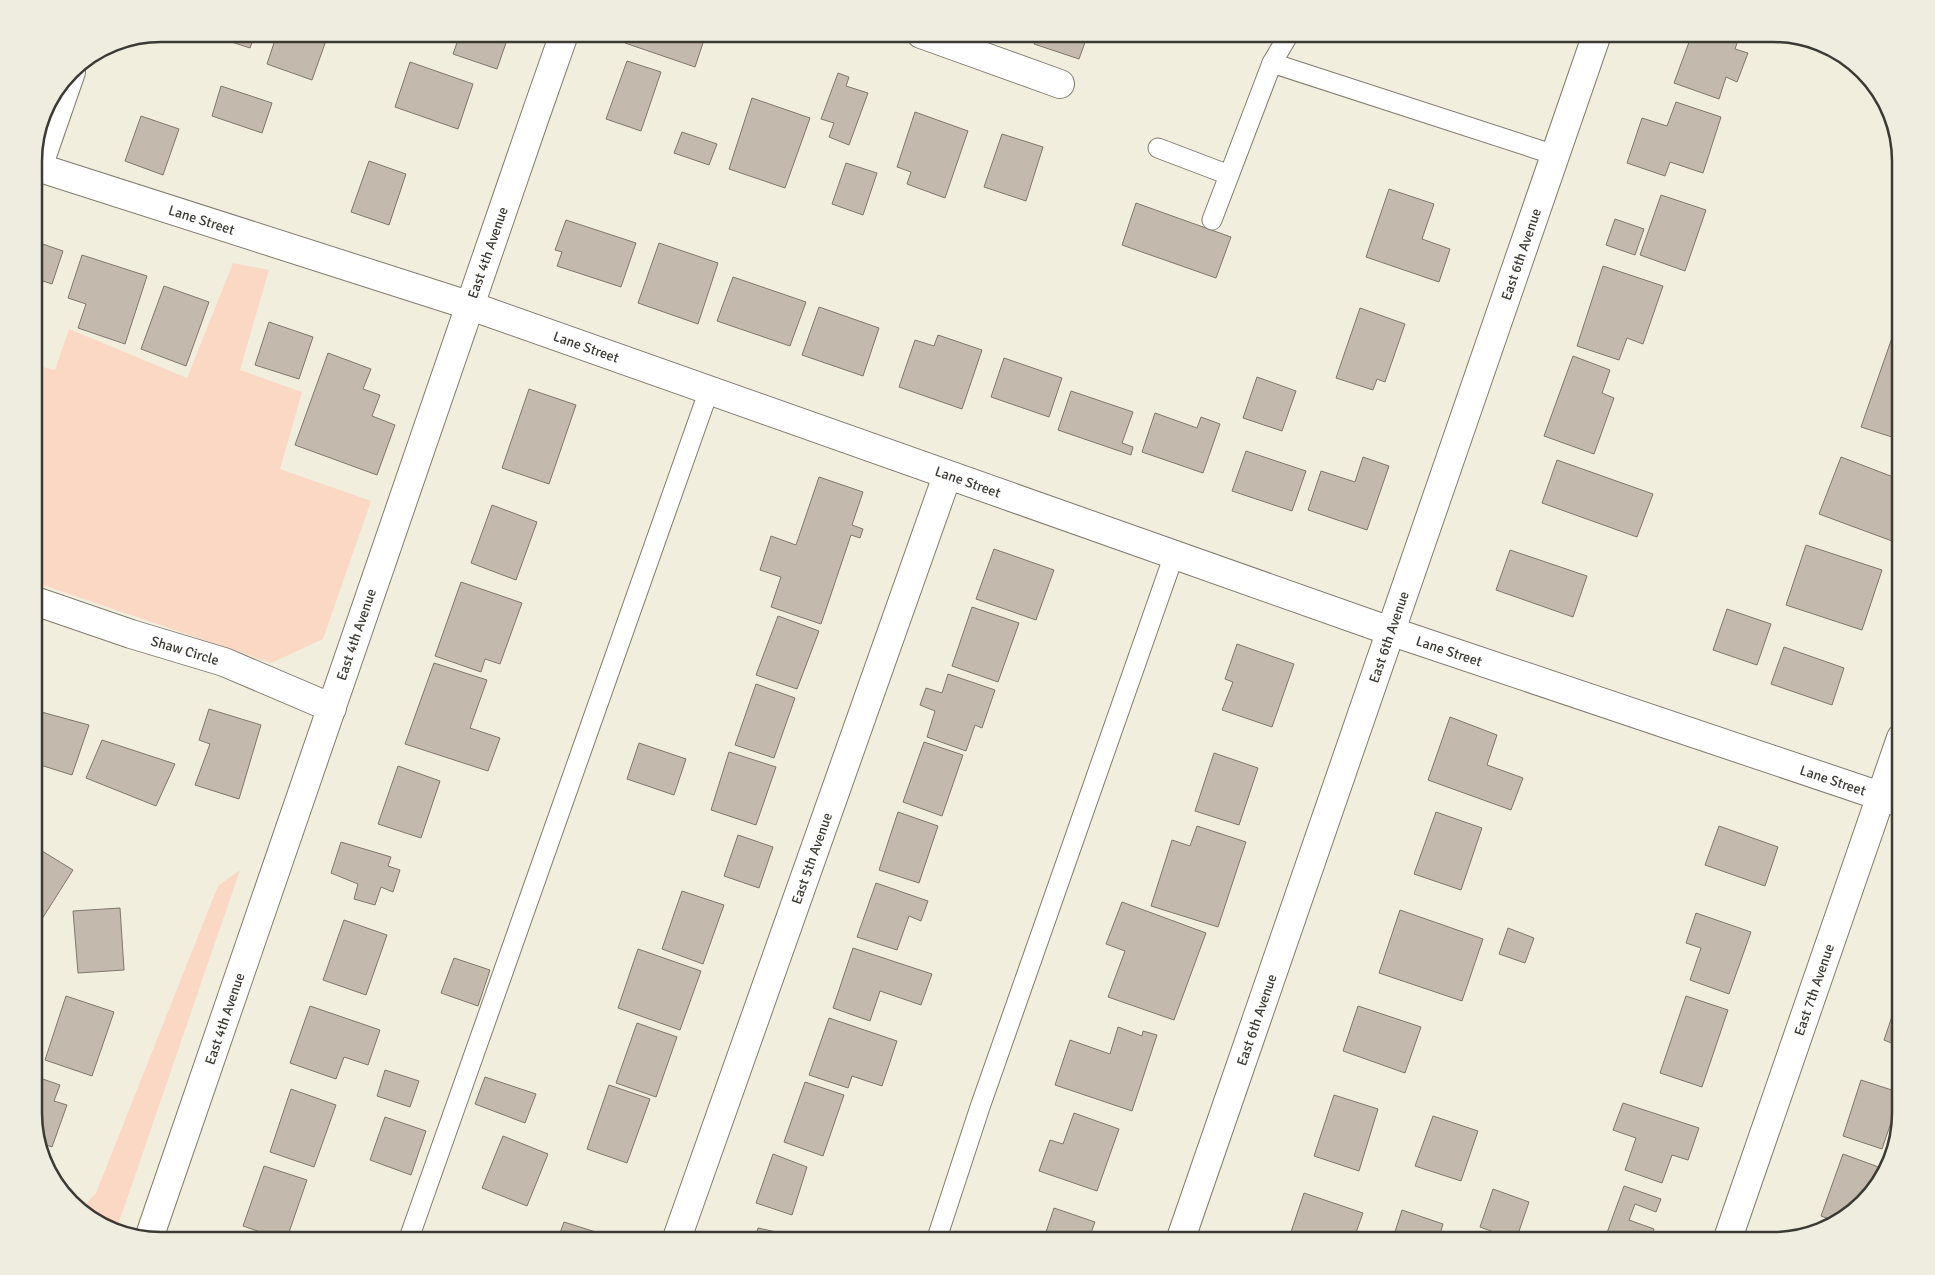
<svg xmlns="http://www.w3.org/2000/svg" width="1935" height="1275" font-family="Signika,sans-serif">
	<style>
		.green { fill: #fad8c4 }
		.building { fill: #c3b9ac; stroke: #80766b }
		.lines { fill: none; stroke-linecap: round; stroke-linejoin: round }
		.service-casing { stroke: #807c6e; stroke-width: 21 }
		.minor-casing { stroke: #807c6e; stroke-width: 30 }
		.tertiary-casing { stroke: #807c6e; stroke-width: 30 }
		.service { stroke: #fff; stroke-width: 19 }
		.minor { stroke: #fff; stroke-width: 28 }
		.tertiary { stroke: #fff; stroke-width: 28 }
		.labels { text-anchor: middle; dominant-baseline: central; stroke-width: 4.5; stroke-linejoin: round; paint-order: stroke }
		.street-label { font-size: 14px; fill: #3c3a34; stroke: #fffbef }
		.rim { fill: none; stroke: #3c3a34; stroke-width: 2.5 }
	</style>
	<rect width="100%" height="100%" fill="#f2eede"/>
	<!-- green -->
	<g class="green">
		<path d="M 233,263 L 269,270 L 240,370 L 302,392 L 280,469 L 371,501 L 323,639 L 271,663 L 34,582 L 34,365 L 55,370 L 69,329 L 187,378 Z"/>
		<path d="M 240,870 L 117,1228 L 90,1220 L 81,1209 L 96,1193 L 218,886 Z"/>
	</g>
	<!-- building -->
	<g class="building">
		<path d="M 207,34 L 255,34 L 250,48 Z"/>
		<path d="M 277,34 L 323,34 L 328,35 L 312,80 L 267,64 Z"/>
		<path d="M 460,34 L 509,34 L 497,69 L 453,54 Z"/>
		<path d="M 629,34 L 706,34 L 695,67 L 625,43 Z"/>
		<path d="M 1038,34 L 1088,34 L 1079,59 L 1034,44 Z"/>
		<path d="M 1692,34 L 1740,34 L 1735,49 L 1748,53 L 1737,82 L 1726,77 L 1719,99 L 1674,83 Z"/>
		<path d="M 627,61 L 661,72 L 641,131 L 606,119 Z"/>
		<path d="M 410,62 L 473,84 L 458,129 L 395,107 Z"/>
		<path d="M 838,73 L 849,77 L 846,86 L 868,93 L 849,145 L 829,137 L 834,123 L 821,119 Z"/>
		<path d="M 221,86 L 272,103 L 262,133 L 212,116 Z"/>
		<path d="M 752,98 L 810,118 L 785,188 L 729,169 Z"/>
		<path d="M 1676,102 L 1721,117 L 1703,173 L 1670,162 L 1665,176 L 1627,163 L 1642,118 L 1667,126 Z"/>
		<path d="M 915,112 L 968,131 L 945,198 L 907,184 L 911,172 L 897,167 Z"/>
		<path d="M 141,116 L 179,129 L 163,175 L 125,161 Z"/>
		<path d="M 682,132 L 717,144 L 709,165 L 674,153 Z"/>
		<path d="M 1002,134 L 1043,147 L 1026,201 L 984,187 Z"/>
		<path d="M 369,161 L 406,174 L 389,225 L 351,212 Z"/>
		<path d="M 846,163 L 877,173 L 863,215 L 832,204 Z"/>
		<path d="M 1389,189 L 1434,204 L 1422,239 L 1450,249 L 1439,282 L 1366,257 Z"/>
		<path d="M 1661,195 L 1706,210 L 1685,271 L 1640,255 Z"/>
		<path d="M 1136,203 L 1231,237 L 1216,278 L 1122,245 Z"/>
		<path d="M 1615,219 L 1644,229 L 1635,255 L 1606,245 Z"/>
		<path d="M 566,220 L 636,243 L 621,287 L 557,266 L 562,252 L 555,250 Z"/>
		<path d="M 34,241 L 63,251 L 52,284 L 34,278 Z"/>
		<path d="M 659,243 L 718,263 L 698,324 L 638,303 Z"/>
		<path d="M 82,255 L 147,276 L 125,344 L 78,328 L 86,304 L 68,298 Z"/>
		<path d="M 1603,266 L 1663,286 L 1643,344 L 1627,338 L 1619,360 L 1577,346 Z"/>
		<path d="M 733,277 L 806,302 L 790,346 L 717,321 Z"/>
		<path d="M 164,286 L 209,302 L 186,366 L 141,349 Z"/>
		<path d="M 819,307 L 879,328 L 863,376 L 802,355 Z"/>
		<path d="M 1360,308 L 1405,324 L 1385,382 L 1377,379 L 1373,390 L 1336,378 Z"/>
		<path d="M 269,322 L 313,337 L 299,379 L 255,365 Z"/>
		<path d="M 1894,332 L 1901,335 L 1901,440 L 1861,427 Z"/>
		<path d="M 938,335 L 982,350 L 962,409 L 899,387 L 915,340 L 934,346 Z"/>
		<path d="M 328,353 L 371,369 L 363,389 L 380,395 L 372,416 L 395,425 L 377,475 L 295,445 Z"/>
		<path d="M 1573,356 L 1610,370 L 1602,393 L 1614,398 L 1594,454 L 1544,436 Z"/>
		<path d="M 1004,358 L 1062,378 L 1049,417 L 991,397 Z"/>
		<path d="M 1257,377 L 1296,391 L 1282,431 L 1243,418 Z"/>
		<path d="M 529,389 L 576,405 L 549,484 L 502,468 Z"/>
		<path d="M 1071,391 L 1133,412 L 1122,443 L 1133,447 L 1131,455 L 1058,430 Z"/>
		<path d="M 1155,413 L 1197,428 L 1201,417 L 1220,424 L 1203,473 L 1142,452 Z"/>
		<path d="M 1246,451 L 1306,471 L 1292,511 L 1232,491 Z"/>
		<path d="M 1363,457 L 1389,466 L 1367,530 L 1308,510 L 1321,471 L 1355,482 Z"/>
		<path d="M 1841,457 L 1901,480 L 1901,516 L 1892,541 L 1819,514 Z"/>
		<path d="M 1557,460 L 1653,494 L 1637,537 L 1542,503 Z"/>
		<path d="M 819,477 L 863,492 L 852,525 L 863,529 L 860,538 L 851,535 L 821,624 L 771,607 L 781,577 L 760,570 L 771,536 L 796,545 Z"/>
		<path d="M 492,505 L 537,522 L 516,580 L 471,563 Z"/>
		<path d="M 1806,545 L 1882,570 L 1862,630 L 1786,605 Z"/>
		<path d="M 994,549 L 1054,570 L 1036,620 L 976,599 Z"/>
		<path d="M 1510,550 L 1587,576 L 1573,617 L 1496,590 Z"/>
		<path d="M 461,582 L 522,603 L 500,664 L 485,659 L 481,672 L 435,656 Z"/>
		<path d="M 972,607 L 1019,623 L 998,682 L 952,666 Z"/>
		<path d="M 1727,609 L 1771,624 L 1757,665 L 1713,650 Z"/>
		<path d="M 778,616 L 819,631 L 797,689 L 756,675 Z"/>
		<path d="M 1237,644 L 1294,664 L 1272,727 L 1222,710 L 1233,682 L 1225,679 Z"/>
		<path d="M 1784,647 L 1844,668 L 1832,705 L 1771,684 Z"/>
		<path d="M 434,663 L 487,680 L 470,728 L 500,738 L 488,771 L 405,744 Z"/>
		<path d="M 948,674 L 995,690 L 982,728 L 975,725 L 966,751 L 927,737 L 935,711 L 920,705 L 926,688 L 942,693 Z"/>
		<path d="M 756,684 L 795,698 L 774,758 L 735,745 Z"/>
		<path d="M 209,709 L 261,725 L 239,799 L 195,785 L 210,744 L 199,740 Z"/>
		<path d="M 34,710 L 89,725 L 72,775 L 34,763 Z"/>
		<path d="M 1450,717 L 1497,735 L 1487,765 L 1523,778 L 1511,810 L 1428,780 Z"/>
		<path d="M 102,740 L 175,764 L 156,806 L 86,778 Z"/>
		<path d="M 924,742 L 963,755 L 942,816 L 903,802 Z"/>
		<path d="M 639,743 L 686,759 L 674,795 L 627,779 Z"/>
		<path d="M 729,752 L 776,767 L 756,825 L 711,810 Z"/>
		<path d="M 1214,753 L 1258,768 L 1239,825 L 1195,811 Z"/>
		<path d="M 398,766 L 440,781 L 421,838 L 378,824 Z"/>
		<path d="M 898,812 L 938,826 L 919,883 L 879,870 Z"/>
		<path d="M 1436,812 L 1482,828 L 1461,890 L 1414,874 Z"/>
		<path d="M 1197,826 L 1246,842 L 1218,927 L 1151,906 L 1172,840 L 1190,846 Z"/>
		<path d="M 1719,826 L 1778,847 L 1765,886 L 1705,865 Z"/>
		<path d="M 738,835 L 773,847 L 759,888 L 724,876 Z"/>
		<path d="M 341,842 L 391,857 L 388,866 L 400,870 L 393,892 L 381,887 L 375,905 L 354,899 L 358,884 L 331,873 Z"/>
		<path d="M 34,846 L 73,870 L 40,922 L 34,918 Z"/>
		<path d="M 876,883 L 928,901 L 921,921 L 909,916 L 897,950 L 857,937 Z"/>
		<path d="M 682,891 L 724,905 L 703,964 L 662,949 Z"/>
		<path d="M 1122,902 L 1206,933 L 1174,1020 L 1108,997 L 1125,951 L 1106,944 Z"/>
		<path d="M 120,908 L 124,970 L 78,973 L 73,911 Z"/>
		<path d="M 1400,910 L 1483,939 L 1462,1001 L 1379,973 Z"/>
		<path d="M 1696,913 L 1751,932 L 1729,994 L 1690,980 L 1701,948 L 1686,943 Z"/>
		<path d="M 344,920 L 387,935 L 366,995 L 323,980 Z"/>
		<path d="M 1508,928 L 1534,938 L 1525,963 L 1499,954 Z"/>
		<path d="M 853,948 L 932,974 L 921,1005 L 880,991 L 870,1021 L 833,1008 Z"/>
		<path d="M 638,949 L 701,971 L 680,1030 L 618,1008 Z"/>
		<path d="M 454,958 L 490,970 L 478,1006 L 441,993 Z"/>
		<path d="M 1901,990 L 1901,1047 L 1884,1040 Z"/>
		<path d="M 66,996 L 114,1012 L 92,1076 L 45,1060 Z"/>
		<path d="M 1686,996 L 1728,1010 L 1702,1087 L 1660,1073 Z"/>
		<path d="M 310,1006 L 380,1030 L 368,1065 L 344,1057 L 336,1079 L 290,1063 Z"/>
		<path d="M 1358,1006 L 1421,1027 L 1405,1073 L 1343,1051 Z"/>
		<path d="M 829,1018 L 897,1041 L 882,1086 L 852,1076 L 848,1088 L 809,1075 Z"/>
		<path d="M 637,1023 L 677,1037 L 656,1097 L 616,1083 Z"/>
		<path d="M 1118,1027 L 1142,1036 L 1143,1031 L 1157,1035 L 1132,1111 L 1055,1085 L 1070,1040 L 1110,1054 Z"/>
		<path d="M 385,1070 L 419,1081 L 410,1107 L 377,1096 Z"/>
		<path d="M 34,1076 L 60,1085 L 54,1101 L 67,1105 L 52,1147 L 40,1143 L 34,1122 Z"/>
		<path d="M 485,1077 L 536,1094 L 525,1123 L 475,1104 Z"/>
		<path d="M 1861,1080 L 1901,1093 L 1882,1149 L 1843,1136 Z"/>
		<path d="M 805,1082 L 844,1095 L 823,1156 L 784,1142 Z"/>
		<path d="M 609,1085 L 650,1099 L 627,1163 L 587,1149 Z"/>
		<path d="M 291,1089 L 336,1105 L 314,1167 L 270,1152 Z"/>
		<path d="M 1334,1095 L 1378,1109 L 1359,1171 L 1314,1156 Z"/>
		<path d="M 1623,1103 L 1699,1128 L 1688,1160 L 1672,1155 L 1662,1183 L 1625,1170 L 1636,1138 L 1613,1130 Z"/>
		<path d="M 1074,1113 L 1119,1129 L 1097,1191 L 1039,1171 L 1050,1140 L 1063,1144 Z"/>
		<path d="M 1433,1116 L 1478,1131 L 1461,1181 L 1415,1166 Z"/>
		<path d="M 385,1117 L 426,1131 L 411,1175 L 370,1160 Z"/>
		<path d="M 503,1136 L 548,1154 L 527,1206 L 482,1188 Z"/>
		<path d="M 773,1154 L 807,1167 L 792,1215 L 756,1203 Z"/>
		<path d="M 1843,1154 L 1884,1169 L 1880,1185 L 1837,1222 L 1821,1216 Z"/>
		<path d="M 264,1166 L 307,1180 L 286,1241 L 243,1226 Z"/>
		<path d="M 1624,1186 L 1661,1199 L 1656,1212 L 1635,1204 L 1629,1220 L 1654,1229 L 1650,1241 L 1604,1241 Z"/>
		<path d="M 1493,1189 L 1529,1202 L 1516,1240 L 1480,1227 Z"/>
		<path d="M 1304,1193 L 1363,1213 L 1353,1241 L 1288,1241 Z"/>
		<path d="M 1054,1208 L 1095,1222 L 1088,1241 L 1043,1241 Z"/>
		<path d="M 1402,1210 L 1443,1224 L 1438,1241 L 1392,1241 Z"/>
		<path d="M 564,1222 L 602,1234 L 600,1241 L 557,1241 Z"/>
		<path d="M 758,1228 L 799,1237 L 797,1241 L 754,1241 Z"/>
		<path d="M 1478,1235 L 1495,1241 L 1476,1241 Z"/>
	</g>
	<g class="lines">
		<defs>
			<g id="service">
				<path d="M 1272,63 L 1289,34"/>
				<path d="M 1158,148 L 1229,175"/>
				<path d="M 1212,220 L 1272,63 L 1555,155"/>
				<path d="M 408,1241 L 709,390"/>
				<path d="M 936,1241 L 980,1107 L 1174,555"/>
			</g>
			<g id="minor">
				<path d="M 921,34 L 1060,84"/>
				<path id="s1" d="M 34,166 L 468,305 L 1390,631 L 1901,803"/>
				<path d="M 38,167 L 71,72"/>
				<path id="s2" d="M 35,601 L 131,634 L 224,662 L 332,708"/>
				<path id="s3" d="M 149,1238 C 288,836 423,434 564,34"/>
				<path id="s4" d="M 676,1241 L 947,476"/>
				<path id="s5" d="M 1727,1241 L 1901,738"/>
			</g>
			<g id="tertiary">
				<path id="s6" d="M 1180,1241 L 1597,34"/>
			</g>
		</defs>
		<!-- service casing -->
		<use href="#service" class="service-casing"/>
		<!-- minor casing -->
		<use href="#minor" class="minor-casing"/>
		<!-- tertiary casing -->
		<use href="#tertiary" class="tertiary-casing"/>
		<!-- service -->
		<use href="#service" class="service"/>
		<!-- minor -->
		<use href="#minor" class="minor"/>
		<!-- tertiary -->
		<use href="#tertiary" class="tertiary"/>
	</g>
	<g class="labels">
		<!-- street labels -->
		<g class="street-label">
			<text stroke="none"><textPath href="#s1" startOffset="176">Lane Street</textPath></text>
			<text stroke="none"><textPath href="#s3" startOffset="1042">East 4th Avenue</textPath></text>
			<text stroke="none"><textPath href="#s6" startOffset="1044">East 6th Avenue</textPath></text>
			<text stroke="none"><textPath href="#s1" startOffset="581">Lane Street</textPath></text>
			<text stroke="none"><textPath href="#s1" startOffset="986">Lane Street</textPath></text>
			<text stroke="none"><textPath href="#s3" startOffset="638">East 4th Avenue</textPath></text>
			<text stroke="none"><textPath href="#s6" startOffset="639">East 6th Avenue</textPath></text>
			<text stroke="none"><textPath href="#s2" startOffset="158">Shaw Circle</textPath></text>
			<text stroke="none"><textPath href="#s1" startOffset="1496">Lane Street</textPath></text>
			<text stroke="none"><textPath href="#s1" startOffset="1901">Lane Street</textPath></text>
			<text stroke="none"><textPath href="#s4" startOffset="406">East 5th Avenue</textPath></text>
			<text stroke="none"><textPath href="#s5" startOffset="266">East 7th Avenue</textPath></text>
			<text stroke="none"><textPath href="#s3" startOffset="232">East 4th Avenue</textPath></text>
			<text stroke="none"><textPath href="#s6" startOffset="234">East 6th Avenue</textPath></text>
		</g>
	</g>
	<!-- crop -->
	<path d="M0 0H1935V1275H0ZM161 42H1773A119 119 0 0 1 1892 161V1113A119 119 0 0 1 1773 1232H161A119 119 0 0 1 42 1113V161A119 119 0 0 1 161 42Z" fill="#efece0" fill-rule="evenodd"/>
	<path class="rim" d="M161 42H1773A119 119 0 0 1 1892 161V1113A119 119 0 0 1 1773 1232H161A119 119 0 0 1 42 1113V161A119 119 0 0 1 161 42Z"/>
</svg>
